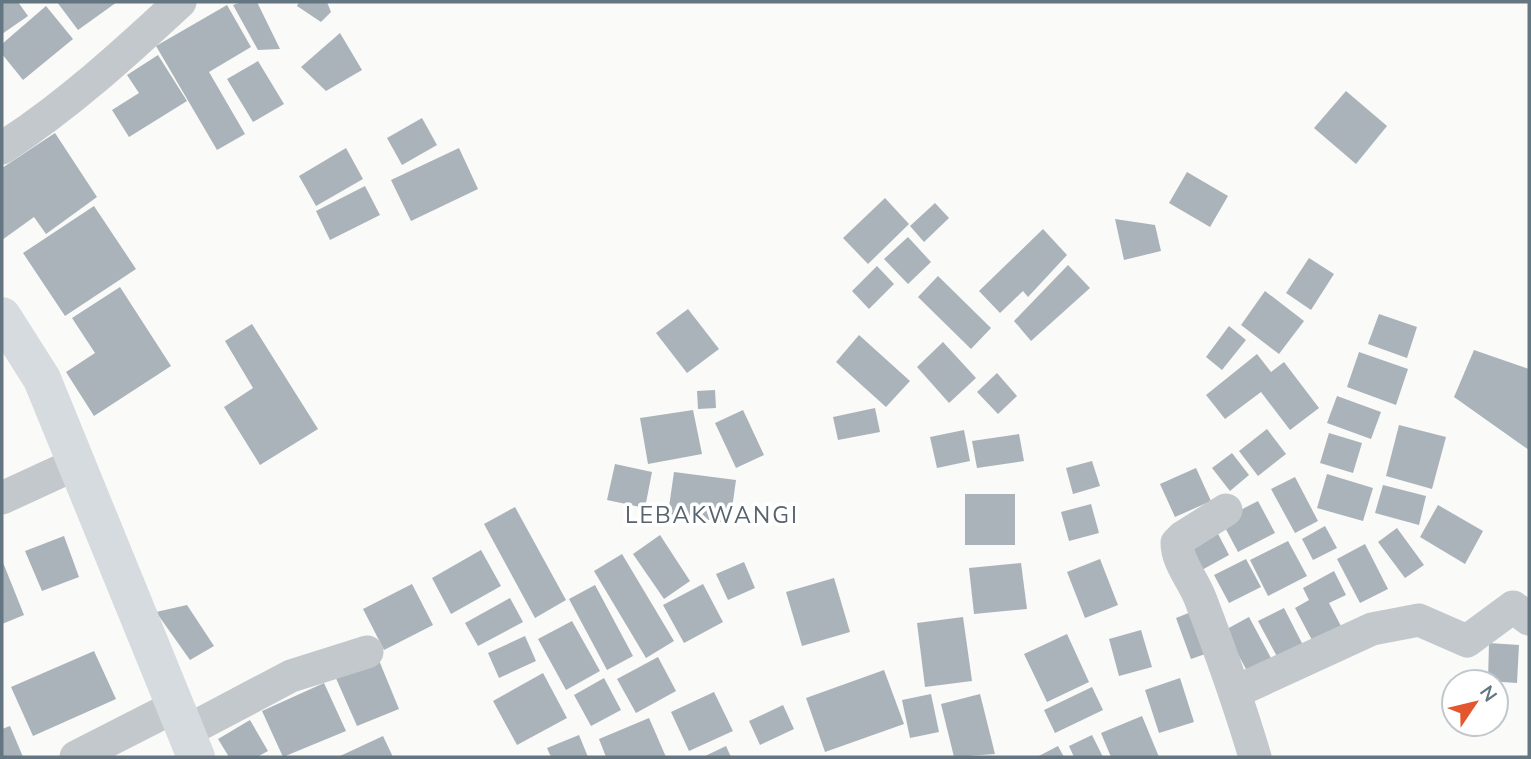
<svg xmlns="http://www.w3.org/2000/svg" width="1531" height="759" font-family="Mulish,sans-serif">
	<style>
		.building { fill: #aab3b9 }
		.lines { fill: none; stroke-linecap: round; stroke-linejoin: round }
		.street { stroke: #c3c8cc; stroke-width: 33 }
		.secondary { stroke: #d6dbdf; stroke-width: 38 }
		.labels { text-anchor: middle; dominant-baseline: central; stroke-width: 7; stroke-linejoin: round; paint-order: stroke }
		.quarter-label { font-size: 23px; letter-spacing: 2px; fill: #57646e; stroke: #fff }
	</style>
	<rect width="100%" height="100%" fill="#fafaf8"/>
	<!-- building -->
	<g class="building">
		<path d="M 2,2 L 18,2 L 28,16 L 2,34 Z"/>
		<path d="M 57,2 L 117,2 L 78,30 Z"/>
		<path d="M 242,2 L 257,2 L 280,49 L 258,50 L 233,5 Z"/>
		<path d="M 299,2 L 327,2 L 331,12 L 321,22 L 297,6 Z"/>
		<path d="M 227,5 L 251,47 L 209,72 L 245,134 L 217,150 L 156,46 Z"/>
		<path d="M 46,6 L 73,39 L 23,80 L 2,54 L 2,44 Z"/>
		<path d="M 340,33 L 362,70 L 326,91 L 301,67 Z"/>
		<path d="M 158,55 L 187,101 L 129,137 L 112,110 L 139,93 L 127,75 Z"/>
		<path d="M 258,61 L 284,104 L 253,122 L 227,79 Z"/>
		<path d="M 1346,91 L 1387,126 L 1356,164 L 1314,128 Z"/>
		<path d="M 422,118 L 437,145 L 402,165 L 387,138 Z"/>
		<path d="M 55,133 L 97,197 L 46,234 L 34,217 L 2,240 L 2,168 Z"/>
		<path d="M 346,148 L 363,179 L 316,206 L 299,176 Z"/>
		<path d="M 459,148 L 478,189 L 411,221 L 391,180 Z"/>
		<path d="M 1187,172 L 1228,196 L 1210,227 L 1169,203 Z"/>
		<path d="M 365,186 L 380,215 L 330,240 L 316,211 Z"/>
		<path d="M 885,198 L 909,224 L 868,264 L 843,238 Z"/>
		<path d="M 935,203 L 949,218 L 924,242 L 910,226 Z"/>
		<path d="M 94,206 L 136,269 L 65,316 L 23,253 Z"/>
		<path d="M 1115,219 L 1155,225 L 1161,251 L 1124,260 Z"/>
		<path d="M 1043,229 L 1067,255 L 1028,297 L 1023,291 L 1000,313 L 979,291 Z"/>
		<path d="M 908,237 L 931,262 L 908,284 L 884,259 Z"/>
		<path d="M 1309,258 L 1334,274 L 1311,310 L 1286,293 Z"/>
		<path d="M 1068,265 L 1090,288 L 1031,341 L 1014,321 Z"/>
		<path d="M 877,266 L 894,284 L 869,309 L 852,291 Z"/>
		<path d="M 938,276 L 991,328 L 971,349 L 918,297 Z"/>
		<path d="M 120,287 L 171,366 L 94,416 L 66,372 L 95,353 L 72,318 Z"/>
		<path d="M 1265,291 L 1304,321 L 1279,354 L 1241,325 Z"/>
		<path d="M 688,309 L 719,349 L 687,373 L 656,333 Z"/>
		<path d="M 1379,314 L 1417,327 L 1407,358 L 1368,344 Z"/>
		<path d="M 252,324 L 318,429 L 260,465 L 224,407 L 253,388 L 225,341 Z"/>
		<path d="M 1229,326 L 1246,340 L 1222,370 L 1206,357 Z"/>
		<path d="M 859,335 L 910,381 L 886,407 L 836,362 Z"/>
		<path d="M 943,342 L 976,378 L 949,403 L 917,367 Z"/>
		<path d="M 1474,350 L 1529,369 L 1529,450 L 1454,397 Z"/>
		<path d="M 1359,352 L 1408,369 L 1396,405 L 1347,387 Z"/>
		<path d="M 1257,354 L 1271,372 L 1284,362 L 1319,408 L 1290,430 L 1261,392 L 1225,419 L 1206,395 Z"/>
		<path d="M 997,373 L 1017,396 L 998,414 L 977,392 Z"/>
		<path d="M 715,390 L 716,408 L 698,409 L 697,391 Z"/>
		<path d="M 1337,396 L 1381,412 L 1371,439 L 1327,423 Z"/>
		<path d="M 875,408 L 880,432 L 838,440 L 833,417 Z"/>
		<path d="M 693,410 L 702,454 L 648,464 L 640,418 Z"/>
		<path d="M 743,410 L 764,455 L 736,468 L 715,423 Z"/>
		<path d="M 1399,425 L 1446,437 L 1432,489 L 1386,476 Z"/>
		<path d="M 1267,429 L 1286,454 L 1258,476 L 1239,451 Z"/>
		<path d="M 964,430 L 970,461 L 937,468 L 930,437 Z"/>
		<path d="M 1329,433 L 1362,443 L 1353,473 L 1320,463 Z"/>
		<path d="M 1019,434 L 1024,461 L 977,468 L 972,441 Z"/>
		<path d="M 1232,453 L 1249,475 L 1230,491 L 1212,468 Z"/>
		<path d="M 1092,461 L 1100,486 L 1073,494 L 1066,468 Z"/>
		<path d="M 615,464 L 652,472 L 645,508 L 607,500 Z"/>
		<path d="M 1196,468 L 1211,501 L 1175,517 L 1160,484 Z"/>
		<path d="M 674,472 L 736,480 L 730,523 L 668,514 Z"/>
		<path d="M 1327,474 L 1373,488 L 1363,521 L 1317,508 Z"/>
		<path d="M 1295,477 L 1318,521 L 1295,533 L 1271,489 Z"/>
		<path d="M 1383,485 L 1426,496 L 1419,525 L 1375,513 Z"/>
		<rect x="965" y="494" width="50" height="51"/>
		<path d="M 1258,501 L 1275,533 L 1238,552 L 1221,520 Z"/>
		<path d="M 1091,504 L 1099,533 L 1069,541 L 1061,512 Z"/>
		<path d="M 1438,505 L 1483,531 L 1465,564 L 1420,537 Z"/>
		<path d="M 515,507 L 566,600 L 535,618 L 484,524 Z"/>
		<path d="M 1325,526 L 1337,548 L 1313,560 L 1302,539 Z"/>
		<path d="M 1215,528 L 1229,555 L 1200,571 L 1186,543 Z"/>
		<path d="M 1397,528 L 1424,565 L 1405,578 L 1378,542 Z"/>
		<path d="M 660,535 L 690,581 L 664,599 L 633,554 Z"/>
		<path d="M 64,536 L 79,577 L 42,591 L 25,551 Z"/>
		<path d="M 1288,541 L 1307,576 L 1268,596 L 1250,560 Z"/>
		<path d="M 1365,544 L 1388,589 L 1360,603 L 1337,559 Z"/>
		<path d="M 481,550 L 501,586 L 451,614 L 432,578 Z"/>
		<path d="M 622,554 L 674,641 L 646,658 L 594,571 Z"/>
		<path d="M 1100,559 L 1118,605 L 1085,618 L 1067,572 Z"/>
		<path d="M 1246,559 L 1261,587 L 1229,603 L 1214,575 Z"/>
		<path d="M 2,560 L 24,615 L 2,624 Z"/>
		<path d="M 744,562 L 755,588 L 728,600 L 716,574 Z"/>
		<path d="M 1021,563 L 1027,609 L 974,614 L 969,568 Z"/>
		<path d="M 1334,571 L 1346,595 L 1329,603 L 1342,628 L 1313,642 L 1295,608 L 1309,600 L 1303,588 Z"/>
		<path d="M 834,578 L 850,632 L 802,646 L 786,592 Z"/>
		<path d="M 412,584 L 433,625 L 384,650 L 363,609 Z"/>
		<path d="M 703,584 L 723,622 L 684,643 L 663,605 Z"/>
		<path d="M 595,585 L 633,656 L 607,670 L 569,599 Z"/>
		<path d="M 510,598 L 523,622 L 478,646 L 465,623 Z"/>
		<path d="M 187,605 L 214,646 L 190,660 L 156,612 Z"/>
		<path d="M 1284,608 L 1306,651 L 1281,664 L 1258,621 Z"/>
		<path d="M 1196,610 L 1211,652 L 1191,659 L 1176,618 Z"/>
		<path d="M 963,617 L 972,681 L 925,687 L 917,623 Z"/>
		<path d="M 1249,617 L 1271,658 L 1247,671 L 1225,630 Z"/>
		<path d="M 572,621 L 600,671 L 566,690 L 538,639 Z"/>
		<path d="M 1141,630 L 1152,667 L 1119,676 L 1109,639 Z"/>
		<path d="M 1067,634 L 1089,682 L 1047,702 L 1024,654 Z"/>
		<path d="M 525,636 L 536,661 L 499,678 L 488,653 Z"/>
		<path d="M 1489,643 L 1519,645 L 1517,683 L 1488,681 Z"/>
		<path d="M 94,651 L 116,699 L 33,736 L 11,687 Z"/>
		<path d="M 658,657 L 676,691 L 636,713 L 617,679 Z"/>
		<path d="M 378,658 L 399,709 L 357,726 L 335,676 Z"/>
		<path d="M 884,670 L 904,724 L 825,752 L 806,698 Z"/>
		<path d="M 543,673 L 567,718 L 517,745 L 493,701 Z"/>
		<path d="M 604,678 L 621,710 L 591,726 L 574,695 Z"/>
		<path d="M 1180,678 L 1194,722 L 1159,733 L 1145,690 Z"/>
		<path d="M 324,683 L 346,731 L 283,757 L 262,711 Z"/>
		<path d="M 1092,687 L 1103,710 L 1055,733 L 1044,710 Z"/>
		<path d="M 714,692 L 733,731 L 689,751 L 671,712 Z"/>
		<path d="M 931,694 L 939,732 L 910,738 L 902,700 Z"/>
		<path d="M 980,694 L 995,754 L 954,757 L 941,704 Z"/>
		<path d="M 783,705 L 794,729 L 760,745 L 749,721 Z"/>
		<path d="M 1142,716 L 1159,757 L 1111,757 L 1101,733 Z"/>
		<path d="M 649,718 L 666,757 L 606,757 L 599,739 Z"/>
		<path d="M 250,720 L 268,751 L 257,757 L 229,757 L 218,739 Z"/>
		<path d="M 10,726 L 23,757 L 2,757 L 2,729 Z"/>
		<path d="M 579,735 L 588,757 L 551,757 L 547,748 Z"/>
		<path d="M 1092,735 L 1103,757 L 1074,757 L 1069,746 Z"/>
		<path d="M 383,736 L 393,757 L 338,757 Z"/>
		<path d="M 726,746 L 731,757 L 703,757 Z"/>
		<path d="M 1058,746 L 1064,757 L 1037,757 Z"/>
	</g>
	<g class="lines">
		<!-- street -->
		<g class="street">
			<path d="M 2,148 C 67,106 124,54 180,2"/>
			<path d="M 2,498 L 78,463"/>
			<path d="M 1226,510 L 1183,537 L 1177,543 C 1177,562 1193,580 1200,598 C 1220,650 1239,703 1255,757"/>
			<path d="M 1235,692 L 1372,629 L 1419,620 L 1467,641 L 1513,607 L 1529,619"/>
			<path d="M 185,732 L 291,676 L 367,652"/>
			<path d="M 76,757 L 176,706"/>
		</g>
		<!-- secondary -->
		<path class="secondary" d="M 2,316 L 42,379 L 196,757"/>
	</g>
	<g class="labels">
		<!-- quarter labels -->
		<g class="quarter-label">
			<text x="712" y="514">LEBAKWANGI</text>
		</g>
	</g>
	<!-- border -->
	<rect width="1531" height="759" fill="none" stroke="#657683" stroke-width="7"/>
	<!-- north arrow -->
	<g transform="translate(1475 703) rotate(55)"><circle r="33" fill="#ffffff" stroke="#c1c8cd" stroke-width="2"/>
	<path d="M0-5L12 26L0 18L-12 26Z" fill="#e4572e"/>
	<text y="-10" font-size="19" font-weight="bold" text-anchor="middle" fill="#657683">N</text>
	</g>
</svg>
